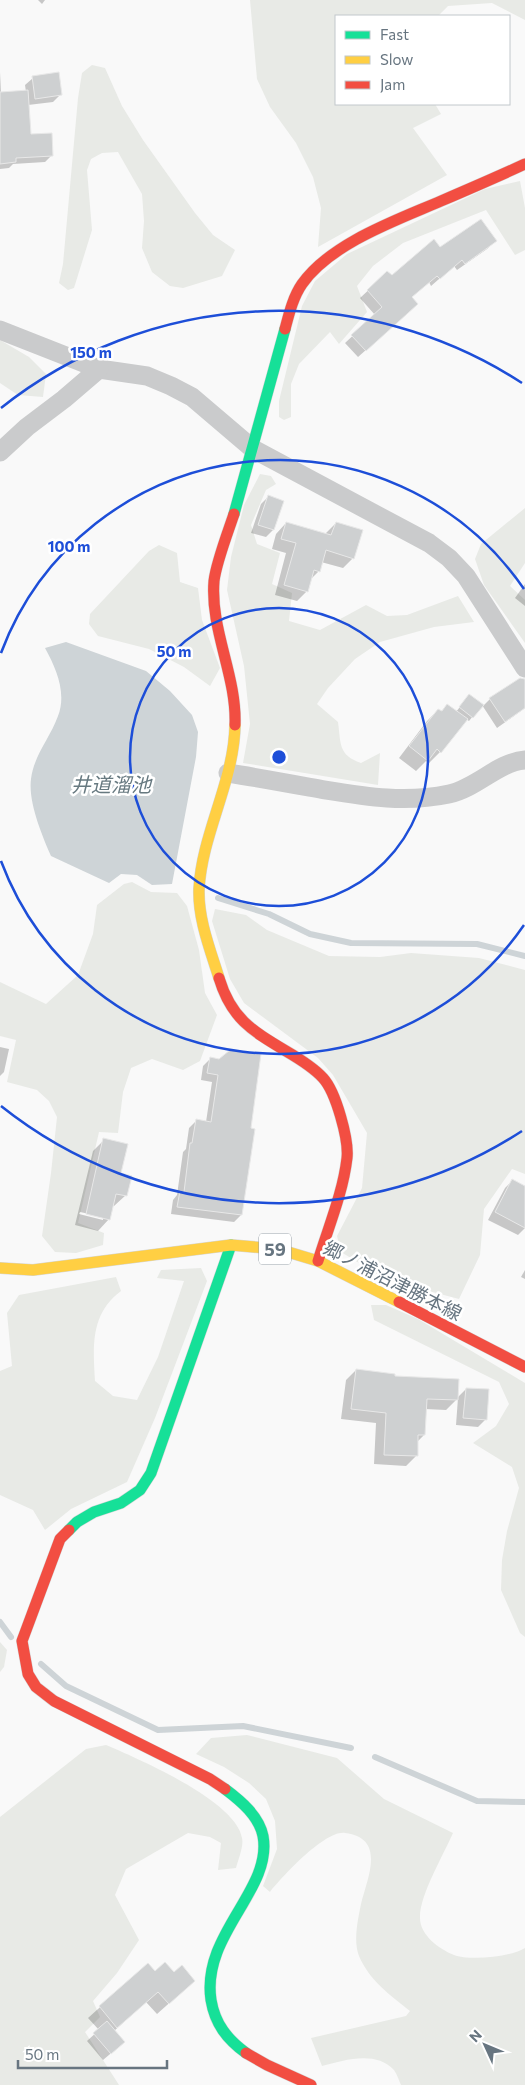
<svg xmlns="http://www.w3.org/2000/svg" width="525" height="2085" font-family="Commissioner,'Noto Sans JP',sans-serif">
	<style>
		.green { fill: #e8eae6 }
		.water { fill: #ced4d7 }
		.shadow { fill: #0003; fill-rule: evenodd }
		.lines { fill: none; stroke-linecap: round; stroke-linejoin: round }
		.stream { stroke: #ced4d7; stroke-width: 6 }
		.building { fill: #ced0d1; stroke: #e8e8e8 }
		.fast-casing { stroke: #d5d6d7; stroke-width: 12 }
		.slow-casing { stroke: #d5d6d7; stroke-width: 12 }
		.jam-casing { stroke: #d5d6d7; stroke-width: 12 }
		.street { stroke: #cacbcc; stroke-width: 19 }
		.fast { stroke: #16e098; stroke-width: 11 }
		.slow { stroke: #ffcf43; stroke-width: 11 }
		.jam { stroke: #f24e42; stroke-width: 11 }
		.ring { fill: none; stroke: #1d4ed8; stroke-width: 2.5 }
		.labels { text-anchor: middle; dominant-baseline: central; stroke-width: 5; stroke-linejoin: round; paint-order: stroke }
		.shield { fill: #fff; stroke: #959ea6; stroke-width: 1 }
		.shield-label { font-size: 18px; font-weight: bold; fill: #677580 }
		.street-label { font-size: 19px; fill: #677580; stroke: #fff }
		.water-label { font-size: 20px; font-style: italic; fill: #677980; stroke: #fff }
		.centre { fill: #1d4ed8; stroke: #fff; stroke-width: 2.5 }
		.ring-label { font-size: 15px; text-anchor: middle; font-weight: bold; fill: #1d4ed8; stroke: #fff; stroke-width: 5; stroke-linejoin: round; paint-order: stroke }
	</style>
	<rect width="100%" height="100%" fill="#f9f9f9"/>
	<!-- green -->
	<g class="green">
		<path d="M 250,0 L 525,0 L 525,20 L 492,3 L 448,6 L 438,16 L 336,16 L 336,104 L 435,104 L 441,114 L 413,128 L 447,175 L 318,247 L 321,208 L 313,177 L 296,143 L 270,107 L 257,79 Z"/>
		<path d="M 92,65 L 105,68 L 122,106 L 143,140 L 195,213 L 213,235 L 235,250 L 222,276 L 183,288 L 170,286 L 152,272 L 142,248 L 144,221 L 142,194 L 118,152 L 102,153 L 91,159 L 87,170 L 92,230 L 74,288 L 68,290 L 59,283 L 63,264 L 78,98 L 82,73 Z"/>
		<path d="M 520,181 L 525,208 L 525,250 L 515,255 L 486,210 L 403,243 L 373,266 L 357,286 L 367,312 L 339,344 L 330,332 L 299,364 L 291,384 L 291,417 L 284,420 L 279,417 L 279,401 L 302,306 L 315,281 L 347,254 L 485,189 Z"/>
		<path d="M 0,340 L 29,357 L 46,374 L 43,397 L 18,395 L 0,383 Z"/>
		<path d="M 260,474 L 271,476 L 276,484 L 266,490 L 251,525 L 257,544 L 280,553 L 272,584 L 292,593 L 289,621 L 320,630 L 366,605 L 387,616 L 407,615 L 458,596 L 474,622 L 434,627 L 380,642 L 355,659 L 328,688 L 317,704 L 338,722 C 341,744 338,755 361,763 L 380,753 L 378,785 L 243,763 L 250,724 L 244,666 L 227,590 L 231,557 L 244,505 Z"/>
		<path d="M 525,508 L 525,563 L 510,586 L 525,600 L 525,643 L 484,585 L 475,559 L 481,544 Z"/>
		<path d="M 159,545 L 177,553 L 180,582 L 198,588 L 202,620 L 220,668 L 210,686 L 184,667 L 149,649 L 98,636 L 89,624 L 90,614 L 149,551 Z"/>
		<path d="M 132,882 L 151,892 L 177,893 L 187,906 L 199,950 L 205,993 L 217,1015 L 200,1061 L 183,1070 L 152,1059 L 131,1068 L 123,1092 L 118,1133 L 99,1132 L 78,1223 L 104,1233 L 103,1245 L 76,1253 L 55,1252 L 42,1236 L 51,1173 L 57,1117 L 49,1101 L 37,1090 L 7,1082 L 16,1040 L 0,1036 L 0,982 L 46,1004 L 78,975 L 93,934 L 97,905 L 124,884 Z"/>
		<path d="M 215,909 L 246,915 L 267,930 L 329,956 L 380,957 L 411,953 L 479,958 L 525,970 L 525,1174 L 512,1169 L 484,1209 L 480,1255 L 459,1299 L 387,1280 L 341,1252 L 337,1236 L 362,1188 L 367,1133 L 333,1075 L 318,1058 L 244,1003 L 230,979 L 212,921 Z"/>
		<path d="M 201,1268 L 207,1281 L 155,1418 L 127,1482 L 71,1509 L 45,1530 L 33,1510 L 0,1495 L 0,1371 L 12,1366 L 7,1313 L 19,1295 L 116,1277 L 121,1291 C 90,1314 93,1347 95,1381 L 113,1396 L 137,1400 L 158,1357 L 184,1281 L 157,1278 L 161,1270 Z"/>
		<path d="M 371,1305 L 386,1305 L 418,1319 L 525,1383 L 525,1637 L 520,1633 L 501,1590 L 502,1560 L 507,1531 L 519,1488 L 512,1467 L 473,1443 L 496,1426 L 509,1404 L 499,1382 L 374,1320 Z"/>
		<path d="M 0,1642 L 7,1650 L 4,1667 L 0,1672 Z"/>
		<path d="M 247,1735 L 337,1758 L 384,1799 L 453,1833 C 444,1854 419,1896 420,1918 C 420,1935 439,1949 454,1955 C 470,1961 511,1957 525,1948 L 525,2085 L 401,2085 C 399,2081 397,2074 394,2070 C 376,2050 344,2060 322,2066 L 311,2038 L 406,2016 L 410,2011 C 390,1995 369,1980 359,1956 C 353,1941 358,1919 361,1904 C 367,1879 387,1838 345,1833 C 325,1830 282,1877 270,1892 L 263,1886 L 277,1849 L 275,1821 L 266,1799 L 249,1783 L 224,1767 L 196,1754 L 211,1738 Z"/>
		<path d="M 106,1745 C 139,1759 236,1801 242,1838 C 244,1846 238,1860 236,1868 L 218,1870 L 221,1843 L 210,1837 L 188,1833 L 126,1869 L 115,1895 L 139,1940 L 117,1973 L 93,2001 L 100,2017 L 85,2032 L 119,2085 L 0,2085 L 0,1817 L 86,1749 Z"/>
	</g>
	<!-- water -->
	<path class="water" d="M 66,642 L 146,671 L 170,691 L 192,715 L 198,732 L 196,757 L 172,884 L 152,885 L 137,875 L 121,874 L 109,883 L 51,856 C 42,835 28,802 31,779 C 34,755 50,738 58,716 C 67,693 56,668 45,648 Z"/>
	<!-- shadow -->
	<g class="shadow">
		<path d="M 38,0 L 45,0 L 42,4 Z"/>
		<path d="M 0,72 L 1,93 L 26,92 L 25,85 L 33,78 L 61,94 L 53,102 L 28,105 L 30,136 L 52,155 L 45,162 L 13,164 L 9,168 L 0,169 Z"/>
		<path d="M 495,241 L 487,249 L 457,270 L 454,266 L 431,286 L 429,282 L 410,298 L 409,312 L 358,357 L 345,343 L 375,315 L 360,298 L 387,273 L 391,277 L 440,248 Z"/>
		<path d="M 268,497 L 273,530 L 266,537 L 251,533 L 261,504 Z"/>
		<path d="M 286,523 L 325,534 L 336,523 L 353,558 L 343,568 L 321,562 L 319,571 L 311,579 L 307,591 L 297,601 L 275,595 L 286,553 L 272,549 L 276,534 Z"/>
		<path d="M 525,584 L 525,606 L 515,598 Z"/>
		<path d="M 525,688 L 525,708 L 497,728 L 482,705 L 469,721 L 466,719 L 440,752 L 429,763 L 426,761 L 416,771 L 399,758 L 427,721 L 438,710 L 441,712 L 447,705 L 456,712 L 469,695 L 483,706 L 490,699 Z"/>
		<path d="M 0,1047 L 9,1049 L 4,1072 L 0,1076 Z"/>
		<path d="M 210,1059 L 249,1129 L 241,1215 L 234,1222 L 171,1214 L 173,1200 L 177,1195 L 183,1152 L 186,1149 L 189,1128 L 196,1121 L 206,1122 L 212,1082 L 201,1080 L 203,1066 Z"/>
		<path d="M 104,1140 L 120,1174 L 126,1195 L 114,1206 L 112,1206 L 109,1219 L 98,1231 L 75,1225 L 93,1151 ZM 80,1212 L 103,1217 L 103,1220 L 79,1214 Z"/>
		<path d="M 513,1180 L 525,1187 L 525,1228 L 518,1235 L 488,1220 L 505,1188 Z"/>
		<path d="M 525,1270 L 525,1279 L 521,1277 Z"/>
		<path d="M 356,1370 L 394,1378 L 456,1399 L 466,1389 L 486,1419 L 478,1427 L 456,1425 L 458,1398 L 446,1410 L 425,1409 L 424,1435 L 417,1442 L 416,1456 L 406,1466 L 374,1464 L 376,1423 L 341,1419 L 346,1380 Z"/>
		<path d="M 148,1964 L 155,1972 L 174,1974 L 194,1981 L 157,2014 L 146,2002 L 114,2031 L 116,2049 L 103,2060 L 87,2041 L 99,2030 L 88,2018 Z"/>
	</g>
	<g class="lines">
		<!-- stream -->
		<g class="stream">
			<path d="M 218,898 L 269,914 L 310,934 L 351,943 L 477,944 L 525,956"/>
			<path d="M 0,1622 L 11,1637"/>
			<path d="M 41,1664 L 66,1686 L 158,1730 L 243,1726 L 351,1748"/>
			<path d="M 375,1757 L 477,1801 L 525,1802"/>
		</g>
	</g>
	<!-- building -->
	<g class="building">
		<path d="M 59,72 L 62,95 L 35,99 L 32,76 Z"/>
		<path d="M 28,90 L 31,134 L 52,133 L 53,156 L 16,158 L 16,162 L 0,164 L 0,92 Z"/>
		<path d="M 481,219 L 497,241 L 465,264 L 462,260 L 440,279 L 437,276 L 412,297 L 418,304 L 366,351 L 351,335 L 382,307 L 367,290 L 387,271 L 392,275 L 434,239 L 440,247 Z"/>
		<path d="M 268,495 L 284,501 L 274,530 L 258,525 Z"/>
		<path d="M 286,522 L 331,535 L 336,522 L 363,530 L 354,559 L 326,550 L 320,572 L 314,570 L 308,592 L 284,585 L 296,543 L 281,539 Z"/>
		<path d="M 520,678 L 525,679 L 525,708 L 505,722 L 489,698 Z"/>
		<path d="M 469,694 L 484,705 L 473,718 L 459,707 Z"/>
		<path d="M 447,704 L 468,719 L 441,753 L 437,749 L 428,761 L 409,746 L 438,709 L 442,711 Z"/>
		<path d="M 230,1050 L 261,1054 L 251,1128 L 255,1129 L 242,1215 L 177,1207 L 180,1191 L 184,1192 L 190,1143 L 192,1143 L 196,1119 L 211,1122 L 218,1075 L 207,1073 L 210,1057 L 219,1059 Z"/>
		<path d="M 103,1138 L 128,1144 L 121,1173 L 132,1176 L 127,1196 L 116,1194 L 110,1220 L 86,1214 Z"/>
		<path d="M 512,1179 L 525,1186 L 525,1228 L 495,1212 Z"/>
		<path d="M 356,1369 L 395,1374 L 395,1376 L 459,1379 L 458,1400 L 427,1399 L 425,1435 L 418,1435 L 418,1456 L 384,1455 L 386,1413 L 351,1409 Z"/>
		<path d="M 466,1388 L 489,1389 L 487,1420 L 463,1418 Z"/>
		<path d="M 165,1962 L 174,1972 L 182,1965 L 195,1981 L 169,2004 L 158,1992 L 117,2028 L 99,2006 L 148,1963 L 155,1971 Z"/>
		<path d="M 107,2021 L 125,2042 L 111,2054 L 93,2033 Z"/>
	</g>
	<g class="lines">
		<defs>
			<g id="fast">
				<path d="M 234,514 L 285,329"/>
				<path d="M 69,1530 L 77,1522 L 94,1512 L 121,1503 L 140,1490 L 151,1473 L 231,1245"/>
				<path d="M 225,1789 C 241,1801 259,1816 263,1836 C 273,1890 201,1934 211,2000 C 215,2024 227,2039 246,2053"/>
			</g>
			<g id="slow">
				<path d="M 219,978 C 210,949 198,919 199,889 C 202,833 234,782 235,725"/>
				<path d="M 0,1268 L 33,1270 L 231,1245 L 278,1249 L 318,1261 L 399,1302"/>
			</g>
			<g id="jam">
				<path d="M 285,329 C 289,314 293,297 302,284 C 331,243 397,220 441,201 C 469,189 497,177 525,164"/>
				<path d="M 234,514 C 228,532 216,563 214,581 C 210,630 237,676 235,725"/>
				<path d="M 219,978 C 231,1018 251,1030 286,1051 C 298,1058 314,1068 323,1078 C 336,1092 349,1140 347,1158 C 343,1193 328,1228 318,1261"/>
				<path d="M 399,1302 L 525,1367"/>
				<path d="M 69,1530 L 60,1539 L 22,1641 L 28,1674 L 36,1687 L 54,1701 L 210,1779 L 225,1789"/>
				<path d="M 246,2053 L 267,2065 L 311,2085"/>
			</g>
		</defs>
		<!-- fast casing -->
		<use href="#fast" class="fast-casing"/>
		<!-- slow casing -->
		<use href="#slow" class="slow-casing"/>
		<!-- jam casing -->
		<use href="#jam" class="jam-casing"/>
		<!-- street -->
		<g class="street">
			<path d="M 0,330 L 99,369 L 147,376 L 171,386 L 192,397 L 253,449 L 429,543 L 449,558 L 466,576 L 525,668"/>
			<path d="M 0,452 L 27,427 L 64,399 L 99,369"/>
			<path d="M 228,773 C 260,778 292,784 325,790 C 368,797 406,803 449,794 C 477,788 498,762 525,760"/>
		</g>
		<!-- fast -->
		<use href="#fast" class="fast"/>
		<!-- slow -->
		<use href="#slow" class="slow"/>
		<!-- jam -->
		<use href="#jam" class="jam"/>
	</g>
	<!-- distance rings -->
	<g class="ring">
		<circle cx="279" cy="757" r="149"/>
		<path d="M524 925A297 297 0 0 1 1 861M1 653A297 297 0 0 1 524 589"/>
		<path d="M522 1131A446 446 0 0 1 1 1106M1 408A446 446 0 0 1 522 383"/>
	</g>
	<g class="labels">
		<!-- shield labels -->
		<rect class="shield" x="259" y="1233.5" width="32" height="31" rx="4"/>
		<g class="shield-label">
			<text x="275" y="1249">59</text>
		</g>
		<!-- street labels -->
		<g class="street-label">
			<text transform="translate(393 1280) rotate(27)">郷ノ浦沼津勝本線</text>
		</g>
		<!-- water labels -->
		<g class="water-label">
			<text x="111" y="784">井道溜池</text>
		</g>
	</g>
	<circle cx="279" cy="757" r="8" class="centre"/>
	<g class="ring-label">
		<text x="91" y="358">150 m</text>
		<text x="69" y="552">100 m</text>
		<text x="174" y="657">50 m</text>
	</g>
	<!-- legend -->
	<rect x="335" y="15" width="175" height="90" fill="#ffffff" stroke="#c2c8cc"/>
	<rect x="345" y="31" width="25" height="8" fill="#16e098" stroke="#c2c8cc"/>
	<text x="380" y="40" font-size="15" fill="#677580">Fast</text>
	<rect x="345" y="56" width="25" height="8" fill="#ffcf43" stroke="#c2c8cc"/>
	<text x="380" y="65" font-size="15" fill="#677580">Slow</text>
	<rect x="345" y="81" width="25" height="8" fill="#f24e42" stroke="#c2c8cc"/>
	<text x="380" y="90" font-size="15" fill="#677580">Jam</text>
	<!-- north arrow -->
	<g transform="translate(485 2045) rotate(314)" stroke="#ffffff" stroke-width="4" paint-order="stroke">
	<path d="M0-4L9 19L0 12L-9 19Z" fill="#677580"/>
	<text y="-8" font-size="14" font-weight="bold" text-anchor="middle" fill="#677580">N</text>
	</g>
	<!-- scale -->
	<path d="M18 2060v8h149v-8" fill="none" stroke="#677580" stroke-width="2.5"/>
	<text x="25" y="2060" font-size="15" fill="#677580" stroke="#ffffff" stroke-width="4" paint-order="stroke">50 m</text>
</svg>
